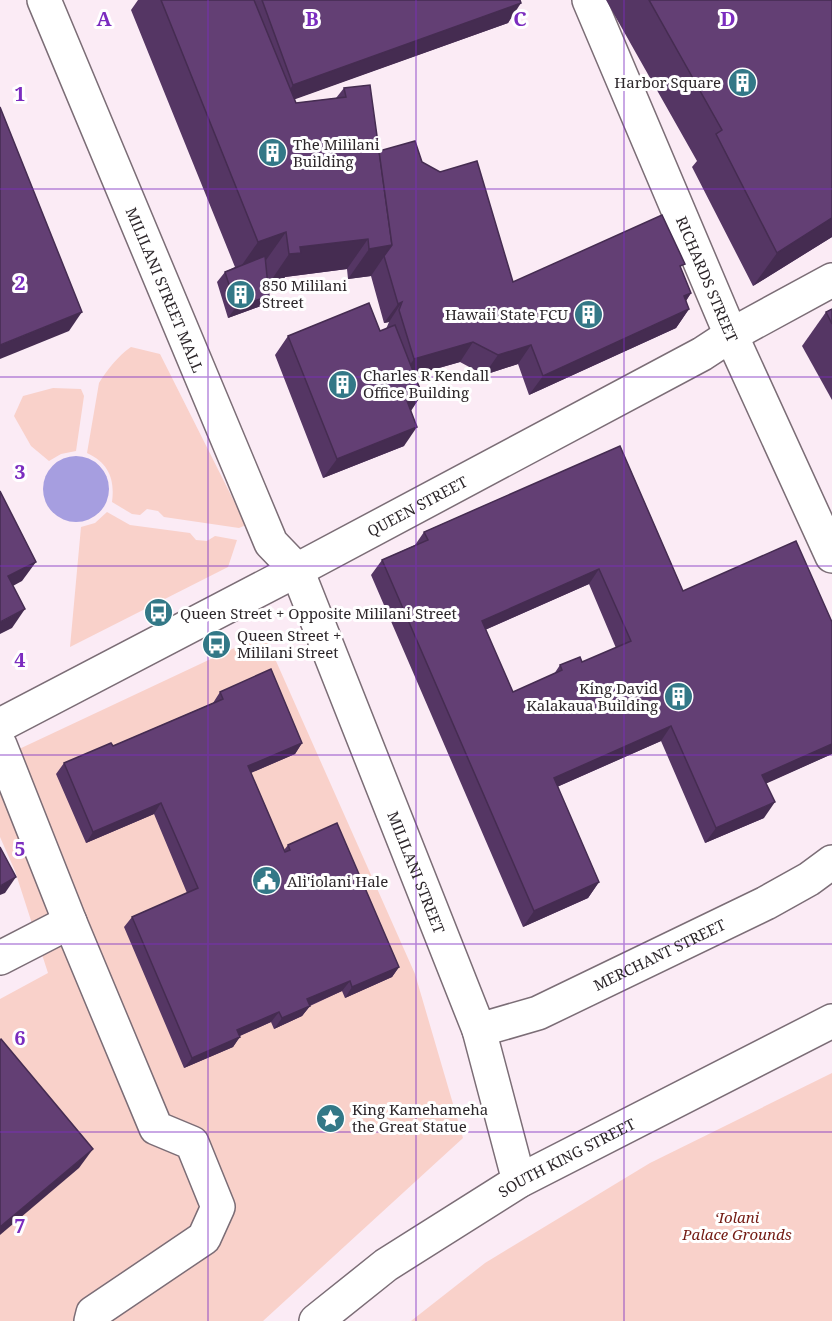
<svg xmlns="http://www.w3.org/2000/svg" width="832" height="1321" font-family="'Noto Serif',serif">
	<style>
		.green { fill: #f9d1ca }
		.water { fill: #a69ee0 }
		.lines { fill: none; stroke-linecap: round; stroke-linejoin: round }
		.minor-casing { stroke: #7b6d76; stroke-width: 36 }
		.major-casing { stroke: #7b6d76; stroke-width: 36 }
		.minor { stroke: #fff; stroke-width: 33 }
		.major { stroke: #fff; stroke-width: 33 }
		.wall { fill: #553664; fill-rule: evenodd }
		.shaded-wall { fill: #452c51 }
		.building { fill: #633f74; stroke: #452c51; stroke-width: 1.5; fill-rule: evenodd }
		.grid { fill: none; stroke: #7b2cbf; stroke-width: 1.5; stroke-opacity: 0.55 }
		.labels { text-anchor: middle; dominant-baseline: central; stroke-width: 6; stroke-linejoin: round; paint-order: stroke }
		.poi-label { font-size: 15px; fill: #2d272b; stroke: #fff; text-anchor: start }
		.street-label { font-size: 15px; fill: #2d272b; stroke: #fff }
		.park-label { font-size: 15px; font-style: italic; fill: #731a12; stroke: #fff }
		.grid-label { font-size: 20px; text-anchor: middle; font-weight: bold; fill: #7b2cbf; stroke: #fff; stroke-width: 6; stroke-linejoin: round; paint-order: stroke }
	</style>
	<rect width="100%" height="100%" fill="#fbebf5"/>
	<!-- green -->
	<g class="green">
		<path d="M 131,347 L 160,354 L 246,525 L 239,528 L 164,517 L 158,511 L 147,509 L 140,515 L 132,514 L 112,502 C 115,480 109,463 87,453 L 99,383 C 107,370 118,356 131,347 Z"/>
		<path d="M 53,388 L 81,389 L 84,396 L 76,451 L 61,454 L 49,461 L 31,446 L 14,416 L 23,396 Z"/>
		<path d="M 107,512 L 130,525 L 190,533 L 196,540 L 207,541 L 215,536 L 237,540 L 228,567 L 70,647 L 81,527 L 95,523 Z"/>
		<path d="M 264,634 L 415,974 L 463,1138 L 263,1321 L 0,1321 L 0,999 L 48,973 L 15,871 L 0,837 L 0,758 Z"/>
		<path d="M 832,1073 L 832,1321 L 411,1321 L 485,1263 L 650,1163 Z"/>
	</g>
	<!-- water -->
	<circle class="water" cx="76" cy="489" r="33"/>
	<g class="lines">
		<defs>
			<g id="minor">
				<path id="s1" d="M 44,0 L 271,543 L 297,570 L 479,1030 L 519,1181"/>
				<path id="s2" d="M 589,0 L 731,335 L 832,556"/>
				<path d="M 0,745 L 70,922 L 156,1128 L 192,1143 L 218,1207 L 204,1238 L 93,1313 L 91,1321"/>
				<path d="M 0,958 L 70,922"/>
				<path id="s3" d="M 479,1030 L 538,1013 L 766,903 L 809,879 L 832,862"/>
			</g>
			<g id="major">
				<path id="s4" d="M 0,725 L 297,570 L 702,354 L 731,335 L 832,280"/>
				<path id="s5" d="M 316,1321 L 386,1265 L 519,1181 L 832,1021"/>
			</g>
		</defs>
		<!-- minor casing -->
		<use href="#minor" class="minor-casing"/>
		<!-- major casing -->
		<use href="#major" class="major-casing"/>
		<!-- minor -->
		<use href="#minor" class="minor"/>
		<!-- major -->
		<use href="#major" class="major"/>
	</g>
	<!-- wall -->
	<g class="wall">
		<path d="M 138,0 L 520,0 L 508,23 L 294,99 L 296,103 L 336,98 L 344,88 L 379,151 L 422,162 L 513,282 L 681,270 L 691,293 L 686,301 L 689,309 L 676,328 L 529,395 L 518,364 L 484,375 L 460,362 L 414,375 L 422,394 L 411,410 L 404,446 L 323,478 L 275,355 L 288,336 L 380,331 L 386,329 L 389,322 L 384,323 L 371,276 L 348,279 L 347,269 L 285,277 L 280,284 L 268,285 L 269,296 L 261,306 L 228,318 L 217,282 L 225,272 L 235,267 L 131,10 Z"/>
		<path d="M 606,0 L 832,0 L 832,237 L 753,286 L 692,167 L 697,161 Z"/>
		<path d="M 832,309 L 832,400 L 802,346 L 826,312 Z"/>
		<path d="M 620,446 L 683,591 L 832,622 L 832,754 L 766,783 L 764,818 L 705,843 L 661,741 L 557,787 L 599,882 L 588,898 L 523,927 L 371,575 L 382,560 L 415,545 L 424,532 ZM 589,584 L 616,648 L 582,662 L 560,665 L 554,674 L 513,692 L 485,630 Z"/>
		<path d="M 220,692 L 302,743 L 295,754 L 251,773 L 284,850 L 288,845 L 399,967 L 392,977 L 345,998 L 342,991 L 310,1006 L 302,1016 L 274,1029 L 271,1022 L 240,1036 L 233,1047 L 184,1068 L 124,927 L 132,917 L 187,893 L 154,814 L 86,843 L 56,774 L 64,763 L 113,746 L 213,703 Z"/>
	</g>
	<!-- shaded-wall -->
	<g class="shaded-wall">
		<path d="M 521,3 L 508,23 L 279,105 L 293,85 Z"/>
		<path d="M 832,218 L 832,237 L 753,286 L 777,253 Z"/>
		<path d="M 286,232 L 264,263 L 237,272 L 258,242 Z"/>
		<path d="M 368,239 L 347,269 L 285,277 L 280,284 L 268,285 L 289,254 L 300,247 Z"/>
		<path d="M 392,245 L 371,276 L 348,279 L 369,249 Z"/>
		<path d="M 691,293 L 678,313 L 684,296 Z"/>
		<path d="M 269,296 L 261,306 L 228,318 L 236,307 Z"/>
		<path d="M 402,302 L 389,322 L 384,323 L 398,304 Z"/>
		<path d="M 689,309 L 676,328 L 529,395 L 543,376 Z"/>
		<path d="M 82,312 L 69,331 L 0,359 L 0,345 Z"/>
		<path d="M 473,342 L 460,362 L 400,379 L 414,359 Z"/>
		<path d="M 531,345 L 518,364 L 484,375 L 498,355 Z"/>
		<path d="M 422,394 L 409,414 L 407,401 Z"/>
		<path d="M 417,427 L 404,446 L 323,478 L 337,459 Z"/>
		<path d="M 36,562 L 22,581 L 0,593 L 8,576 Z"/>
		<path d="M 599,569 L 589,584 L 471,636 L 482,621 Z"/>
		<path d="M 25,609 L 12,628 L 0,634 L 0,622 Z"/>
		<path d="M 671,726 L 661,741 L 543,793 L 554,778 Z"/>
		<path d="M 302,743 L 295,754 L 241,777 L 248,766 Z"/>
		<path d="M 832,744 L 832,754 L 752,790 L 762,775 Z"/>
		<path d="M 775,802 L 764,818 L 705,843 L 716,828 Z"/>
		<path d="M 161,803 L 154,814 L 86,843 L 93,832 Z"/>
		<path d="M 16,877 L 5,893 L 0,895 L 0,886 Z"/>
		<path d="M 599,882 L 588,898 L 523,927 L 534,911 Z"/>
		<path d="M 399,967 L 392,977 L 345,998 L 352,987 Z"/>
		<path d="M 350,981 L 342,991 L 299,1010 L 307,999 Z"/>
		<path d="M 310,1006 L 302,1016 L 274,1029 L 282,1018 Z"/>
		<path d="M 279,1012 L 271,1022 L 230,1040 L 237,1030 Z"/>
		<path d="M 240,1037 L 233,1047 L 184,1068 L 192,1058 Z"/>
		<path d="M 93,1149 L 79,1168 L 0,1235 L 0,1227 Z"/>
	</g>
	<!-- building -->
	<g class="building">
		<path d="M 161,0 L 254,0 L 296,103 L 346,97 L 344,88 L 370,85 L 392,245 L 369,249 L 368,239 L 300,247 L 301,253 L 289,254 L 286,232 L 258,242 Z"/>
		<path d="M 262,0 L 520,0 L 521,3 L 293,85 Z"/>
		<path d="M 649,0 L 832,0 L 832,218 L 777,253 L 716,134 L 722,130 Z"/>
		<path d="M 0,107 L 82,312 L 0,345 Z"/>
		<path d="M 415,141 L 422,162 L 440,172 L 477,161 L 513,282 L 662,215 L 685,264 L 680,266 L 691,293 L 684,296 L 689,309 L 543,376 L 531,345 L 498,355 L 473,342 L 414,359 L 399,310 L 402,302 L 398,304 L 384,256 L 392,245 L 379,151 Z"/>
		<path d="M 265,256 L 269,296 L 236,307 L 225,272 Z"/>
		<path d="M 369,303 L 380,331 L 395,325 L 422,394 L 407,401 L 417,427 L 337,459 L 288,336 Z"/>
		<path d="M 832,309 L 832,324 L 826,312 Z"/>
		<path d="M 620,446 L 683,591 L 796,541 L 832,622 L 832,744 L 762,775 L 775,802 L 716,828 L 671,726 L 554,778 L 599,882 L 534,911 L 382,560 L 428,540 L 424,532 ZM 599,569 L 631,641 L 582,662 L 580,657 L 560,665 L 562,670 L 513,692 L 482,621 Z"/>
		<path d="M 0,491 L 36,562 L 8,576 L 25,609 L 0,622 Z"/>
		<path d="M 271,669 L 302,743 L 248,766 L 285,852 L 290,850 L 288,845 L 337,823 L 399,967 L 352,987 L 350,981 L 307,999 L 310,1006 L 282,1018 L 279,1012 L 237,1030 L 240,1037 L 192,1058 L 132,917 L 198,888 L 161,803 L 93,832 L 64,763 L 111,743 L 113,746 L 223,699 L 220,692 Z"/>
		<path d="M 0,847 L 16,877 L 0,886 Z"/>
		<path d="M 1,1039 L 93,1149 L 0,1227 L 0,1040 Z"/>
	</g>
	<!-- grid -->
	<path class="grid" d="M 208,0 L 208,1321M 416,0 L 416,1321M 624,0 L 624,1321M 0,189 L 832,189M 0,377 L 832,377M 0,566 L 832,566M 0,755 L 832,755M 0,944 L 832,944M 0,1132 L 832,1132"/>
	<!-- icons -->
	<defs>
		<symbol id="building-disc" viewBox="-11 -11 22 22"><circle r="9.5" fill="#337887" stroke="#fff"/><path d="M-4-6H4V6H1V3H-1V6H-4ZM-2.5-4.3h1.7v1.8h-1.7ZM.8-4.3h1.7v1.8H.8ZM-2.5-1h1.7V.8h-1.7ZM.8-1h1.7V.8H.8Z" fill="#fff"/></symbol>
		<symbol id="bus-disc" viewBox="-11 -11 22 22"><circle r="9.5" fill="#337887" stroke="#fff"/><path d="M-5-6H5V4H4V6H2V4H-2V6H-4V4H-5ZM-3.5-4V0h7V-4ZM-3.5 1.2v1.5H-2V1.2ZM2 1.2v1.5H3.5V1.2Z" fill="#fff"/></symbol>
		<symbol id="civic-disc" viewBox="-11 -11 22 22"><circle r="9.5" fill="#337887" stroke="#fff"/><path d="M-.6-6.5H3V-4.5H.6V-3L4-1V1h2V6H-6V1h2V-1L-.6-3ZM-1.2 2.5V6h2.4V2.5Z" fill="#fff"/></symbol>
		<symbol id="sight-disc" viewBox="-11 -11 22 22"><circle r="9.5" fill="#337887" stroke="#fff"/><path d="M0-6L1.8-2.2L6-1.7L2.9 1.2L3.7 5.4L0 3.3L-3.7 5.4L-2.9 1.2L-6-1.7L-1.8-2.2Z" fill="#fff"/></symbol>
	</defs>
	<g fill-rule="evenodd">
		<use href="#building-disc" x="726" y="66" width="33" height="33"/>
		<use href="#building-disc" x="256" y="136" width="33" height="33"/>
		<use href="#building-disc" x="224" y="278" width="33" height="33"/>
		<use href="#building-disc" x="572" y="298" width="33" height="33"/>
		<use href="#building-disc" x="326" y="368" width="33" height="33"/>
		<use href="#bus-disc" x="142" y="596" width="33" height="33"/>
		<use href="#bus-disc" x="200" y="628" width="33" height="33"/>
		<use href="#building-disc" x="662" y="680" width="33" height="33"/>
		<use href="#civic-disc" x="250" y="864" width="33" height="33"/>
		<use href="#sight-disc" x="314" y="1102" width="33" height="33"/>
	</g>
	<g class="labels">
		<!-- poi labels -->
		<g class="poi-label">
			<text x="721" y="82" text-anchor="end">Harbor Square</text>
			<text x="293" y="144">The Mililani<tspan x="293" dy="17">Building</tspan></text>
			<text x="262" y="285">850 Mililani<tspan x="262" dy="17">Street</tspan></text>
			<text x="568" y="314" text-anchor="end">Hawaii State FCU</text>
			<text x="363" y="375">Charles R Kendall<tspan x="363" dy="17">Office Building</tspan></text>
			<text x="180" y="613">Queen Street + Opposite Mililani Street</text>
			<text x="237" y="635">Queen Street +<tspan x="237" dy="17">Mililani Street</tspan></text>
			<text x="658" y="688" text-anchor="end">King David<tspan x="658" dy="17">Kalakaua Building</tspan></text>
			<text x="287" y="881">Ali'iolani Hale</text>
			<text x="352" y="1109">King Kamehameha<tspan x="352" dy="17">the Great Statue</tspan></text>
		</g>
		<!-- street labels -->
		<g class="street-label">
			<text stroke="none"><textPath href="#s2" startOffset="303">RICHARDS STREET</textPath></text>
			<text stroke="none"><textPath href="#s1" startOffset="314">MILILANI STREET MALL</textPath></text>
			<text stroke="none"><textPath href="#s4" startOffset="471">QUEEN STREET</textPath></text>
			<text stroke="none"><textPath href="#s1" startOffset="951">MILILANI STREET</textPath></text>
			<text stroke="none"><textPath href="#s3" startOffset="196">MERCHANT STREET</textPath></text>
			<text stroke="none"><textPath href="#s5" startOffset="300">SOUTH KING STREET</textPath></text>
		</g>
		<!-- park labels -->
		<g class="park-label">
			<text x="737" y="1217">ʻIolani<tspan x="737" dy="17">Palace Grounds</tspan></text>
		</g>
	</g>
	<g class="grid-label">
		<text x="104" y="26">A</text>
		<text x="312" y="26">B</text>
		<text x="520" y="26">C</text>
		<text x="728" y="26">D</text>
		<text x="20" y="101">1</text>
		<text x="20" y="290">2</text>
		<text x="20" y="479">3</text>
		<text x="20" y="667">4</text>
		<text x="20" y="856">5</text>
		<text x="20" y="1045">6</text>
		<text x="20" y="1233">7</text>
	</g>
</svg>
